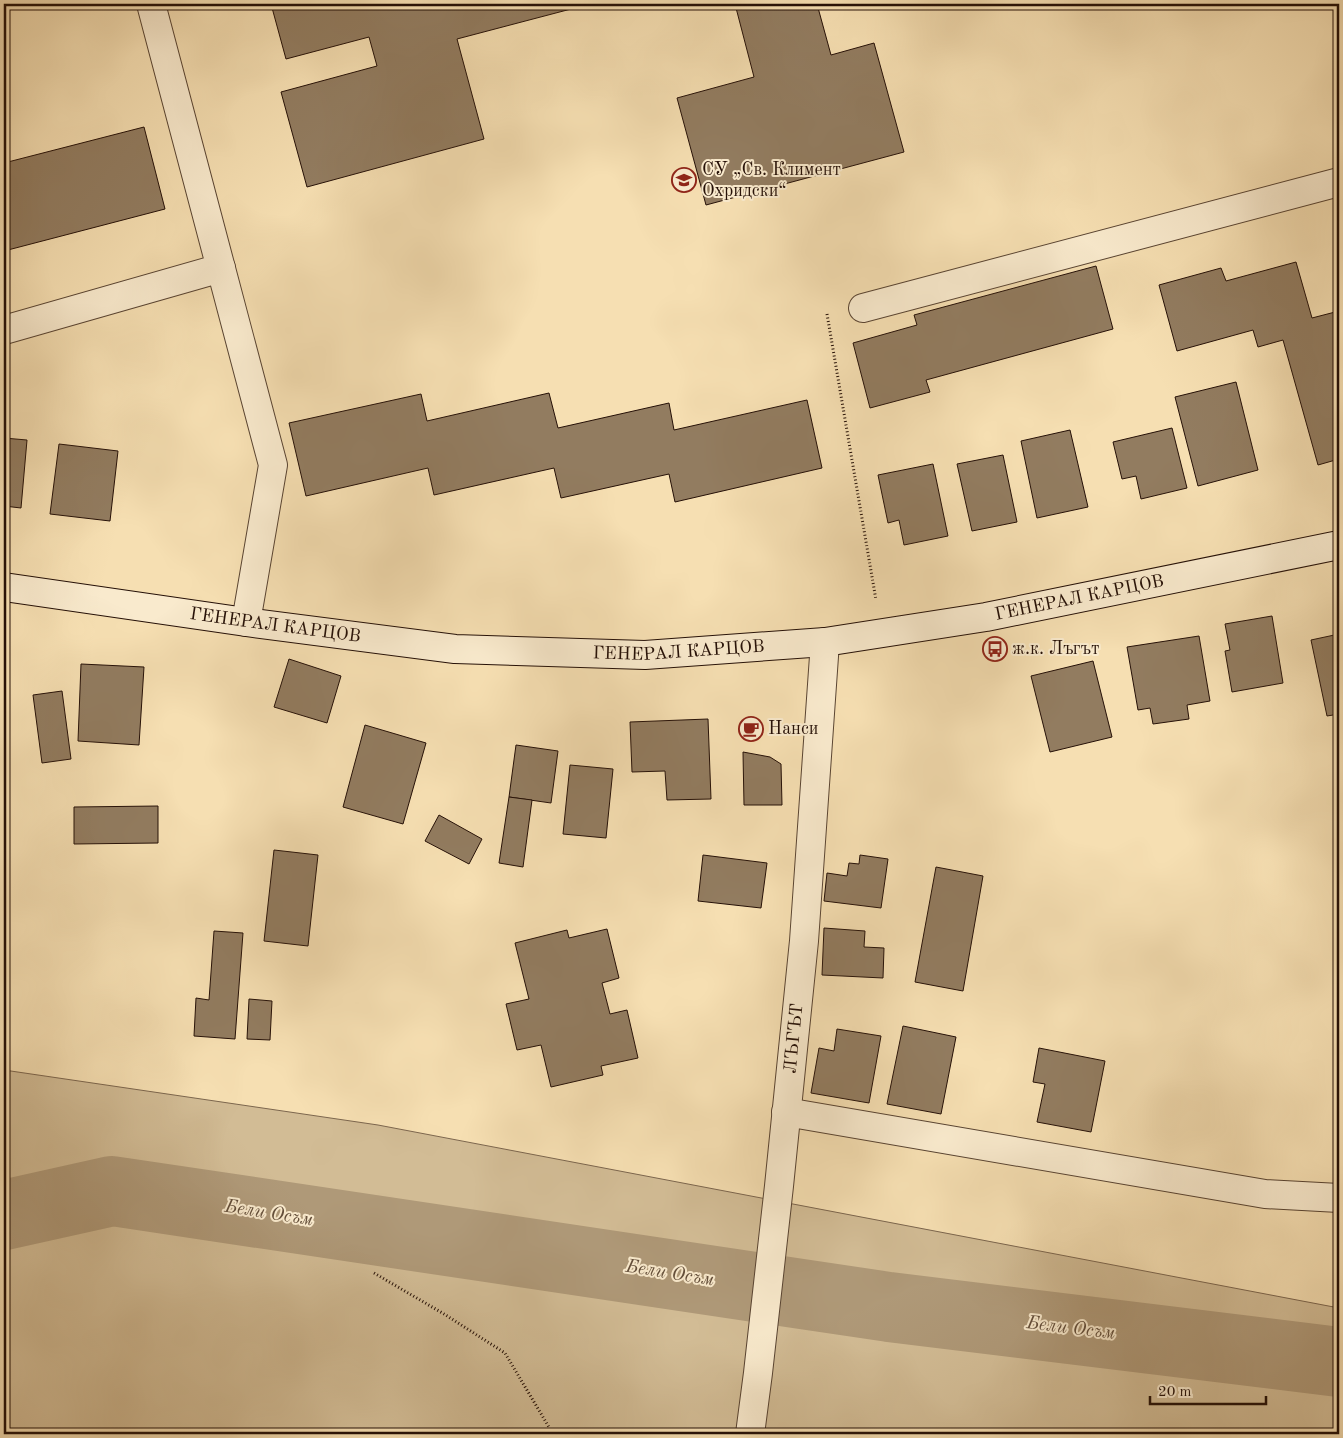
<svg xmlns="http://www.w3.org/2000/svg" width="1343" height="1438" font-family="'Old Standard TT',serif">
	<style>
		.green { fill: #d2bc95; stroke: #7c664e }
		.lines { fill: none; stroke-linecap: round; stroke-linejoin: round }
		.river { stroke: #af9978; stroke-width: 70 }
		.building { fill: #927c60; stroke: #251007 }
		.street-casing { stroke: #594432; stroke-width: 30 }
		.secondary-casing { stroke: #251007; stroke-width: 30 }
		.path { stroke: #251007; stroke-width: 3; stroke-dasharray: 1 2.5; stroke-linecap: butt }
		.street { stroke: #f9eacd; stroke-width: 28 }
		.secondary { stroke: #f9eacd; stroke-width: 28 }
		.labels { text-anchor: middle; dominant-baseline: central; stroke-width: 4; stroke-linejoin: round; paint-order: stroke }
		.poi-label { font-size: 18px; fill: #251007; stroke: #f9eacd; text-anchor: start }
		.street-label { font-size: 18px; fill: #251007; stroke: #f9eacd }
		.water-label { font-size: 19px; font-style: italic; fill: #634e3a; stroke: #f9eacd }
	</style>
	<rect width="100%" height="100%" fill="#f6dfb2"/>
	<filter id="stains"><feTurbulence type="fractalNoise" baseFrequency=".004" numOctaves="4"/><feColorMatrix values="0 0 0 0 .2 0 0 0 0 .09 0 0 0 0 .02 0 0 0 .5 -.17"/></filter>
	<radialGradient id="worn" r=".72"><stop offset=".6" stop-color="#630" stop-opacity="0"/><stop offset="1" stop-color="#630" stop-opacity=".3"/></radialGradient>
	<!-- green -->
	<path class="green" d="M 4,1070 L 378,1125 L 1339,1308 L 1339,1434 L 4,1434 Z"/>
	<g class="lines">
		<!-- river -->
		<path class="river" d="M 4,1215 L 112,1191 L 889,1307 L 1339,1362"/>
	</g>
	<!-- building -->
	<g class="building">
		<path d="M 271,4 L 590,4 L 457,39 L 484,139 L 307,187 L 281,92 L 377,66 L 369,37 L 286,59 Z"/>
		<path d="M 735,4 L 817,4 L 831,55 L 874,43 L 904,152 L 706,205 L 677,98 L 754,77 Z"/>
		<path d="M 144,127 L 165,209 L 4,251 L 4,163 Z"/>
		<path d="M 1296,262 L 1312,318 L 1339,311 L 1339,459 L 1318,465 L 1283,340 L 1258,347 L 1253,330 L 1177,351 L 1159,285 L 1221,268 L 1226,281 Z"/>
		<path d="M 1096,266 L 1113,329 L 926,380 L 930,392 L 870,408 L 853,343 L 917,325 L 914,315 Z"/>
		<path d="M 1236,382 L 1258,470 L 1198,486 L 1175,397 Z"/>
		<path d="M 549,393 L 558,428 L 669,403 L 674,430 L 807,400 L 822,468 L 675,502 L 669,474 L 561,498 L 554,468 L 434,495 L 428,468 L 306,496 L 289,423 L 421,394 L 427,421 Z"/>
		<path d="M 1172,428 L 1187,488 L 1141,499 L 1136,476 L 1122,479 L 1113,442 Z"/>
		<path d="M 1070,430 L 1088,507 L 1037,518 L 1021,441 Z"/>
		<path d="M 4,438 L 27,440 L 21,508 L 4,506 Z"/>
		<path d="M 59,444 L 118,451 L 110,521 L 50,514 Z"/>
		<path d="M 1003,455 L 1017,522 L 972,531 L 957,464 Z"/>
		<path d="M 933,464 L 948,536 L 904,545 L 899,520 L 888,523 L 878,475 Z"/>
		<path d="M 1272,616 L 1283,683 L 1232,692 L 1225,651 L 1230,650 L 1225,624 Z"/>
		<path d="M 1339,634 L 1339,714 L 1327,716 L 1311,640 Z"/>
		<path d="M 1199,636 L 1210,701 L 1187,705 L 1189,719 L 1153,724 L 1150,708 L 1138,710 L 1127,647 Z"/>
		<path d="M 289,659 L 341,676 L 327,723 L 274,707 Z"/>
		<path d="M 1093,661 L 1112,737 L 1050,752 L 1031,676 Z"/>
		<path d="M 81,664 L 144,667 L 139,745 L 78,741 Z"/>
		<path d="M 62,691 L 71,759 L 42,763 L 33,695 Z"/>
		<path d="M 708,719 L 711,799 L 667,800 L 665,771 L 632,772 L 630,722 Z"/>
		<path d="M 365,725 L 426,743 L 403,824 L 343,807 Z"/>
		<path d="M 516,745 L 558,751 L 551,803 L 509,797 Z"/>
		<path d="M 743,752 L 770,757 L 781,764 L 782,805 L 744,805 Z"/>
		<path d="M 570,765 L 613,769 L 606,838 L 563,834 Z"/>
		<path d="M 509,797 L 532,800 L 523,867 L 499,863 Z"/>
		<path d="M 158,806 L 158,843 L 74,844 L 74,807 Z"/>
		<path d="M 439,815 L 482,839 L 469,864 L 425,841 Z"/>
		<path d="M 274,850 L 318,855 L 308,946 L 264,941 Z"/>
		<path d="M 703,855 L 767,863 L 761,908 L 698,901 Z"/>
		<path d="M 860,855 L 888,859 L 881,908 L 824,901 L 827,873 L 847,876 L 849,863 L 859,864 Z"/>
		<path d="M 936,867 L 983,876 L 963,991 L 915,982 Z"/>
		<path d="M 824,928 L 865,931 L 864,947 L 884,948 L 883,978 L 822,975 Z"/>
		<path d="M 607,929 L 619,978 L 602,983 L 610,1014 L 627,1010 L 638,1058 L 601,1066 L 603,1075 L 551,1087 L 541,1045 L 517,1050 L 506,1004 L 529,999 L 515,943 L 567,930 L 569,938 Z"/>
		<path d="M 214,931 L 243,933 L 235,1039 L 194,1036 L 196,998 L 209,1000 Z"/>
		<path d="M 249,999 L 272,1001 L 270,1040 L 247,1039 Z"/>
		<path d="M 903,1026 L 956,1037 L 941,1114 L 887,1104 Z"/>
		<path d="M 837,1029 L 881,1036 L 869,1103 L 811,1093 L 819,1048 L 834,1051 Z"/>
		<path d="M 1039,1048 L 1105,1061 L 1091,1132 L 1037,1122 L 1045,1084 L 1033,1082 Z"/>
	</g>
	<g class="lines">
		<defs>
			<g id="street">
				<path d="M 151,4 L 273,465 L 246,622"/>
				<path d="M 863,308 L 1339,182"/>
				<path d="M 4,330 L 221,268"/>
				<path d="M 786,1112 L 1265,1194 L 1339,1198"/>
				<path id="s1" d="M 750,1434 L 758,1373 L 779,1186 L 804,941 L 825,642"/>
			</g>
			<g id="secondary">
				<path id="s2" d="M 4,587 L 246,622 L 455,649 L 645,655 L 825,642 L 986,617 L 1339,545"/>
			</g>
		</defs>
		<!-- street casing -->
		<use href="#street" class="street-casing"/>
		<!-- secondary casing -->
		<use href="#secondary" class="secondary-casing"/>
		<!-- path -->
		<g class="path">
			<path d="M 827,314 L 876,600"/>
			<path d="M 374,1273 L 444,1314 L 505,1353 L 553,1434"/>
		</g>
		<!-- street -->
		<use href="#street" class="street"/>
		<!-- secondary -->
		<use href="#secondary" class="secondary"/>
	</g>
	<!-- icons -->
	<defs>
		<symbol id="school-ring" viewBox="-11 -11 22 22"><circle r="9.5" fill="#f9eacd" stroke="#8f2418" stroke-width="1.5"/><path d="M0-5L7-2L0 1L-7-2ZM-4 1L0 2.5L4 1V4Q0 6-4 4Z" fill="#8f2418"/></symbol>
		<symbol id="bus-ring" viewBox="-11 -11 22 22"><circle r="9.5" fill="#f9eacd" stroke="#8f2418" stroke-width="1.5"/><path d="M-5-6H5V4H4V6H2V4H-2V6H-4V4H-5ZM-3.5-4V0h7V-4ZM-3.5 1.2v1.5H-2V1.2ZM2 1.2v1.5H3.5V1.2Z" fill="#8f2418"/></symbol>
		<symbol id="cafe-ring" viewBox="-11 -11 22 22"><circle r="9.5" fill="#f9eacd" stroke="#8f2418" stroke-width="1.5"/><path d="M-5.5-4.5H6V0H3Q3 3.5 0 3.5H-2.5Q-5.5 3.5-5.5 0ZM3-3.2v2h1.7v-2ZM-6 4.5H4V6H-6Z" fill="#8f2418"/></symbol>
	</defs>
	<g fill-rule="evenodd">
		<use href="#school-ring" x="670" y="166" width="28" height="28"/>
		<use href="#bus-ring" x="981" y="635" width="28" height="28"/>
		<use href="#cafe-ring" x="737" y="715" width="28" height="28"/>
	</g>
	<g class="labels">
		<!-- poi labels -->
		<g class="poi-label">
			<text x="702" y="170">СУ „Св. Климент<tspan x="702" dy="21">Охридски“</tspan></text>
			<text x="1012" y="649">ж.к. Лъгът</text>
			<text x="768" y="729">Нанси</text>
		</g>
		<!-- street labels -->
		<g class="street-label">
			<text stroke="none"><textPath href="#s2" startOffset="1084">ГЕНЕРАЛ КАРЦОВ</textPath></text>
			<text stroke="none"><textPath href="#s2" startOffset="274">ГЕНЕРАЛ КАРЦОВ</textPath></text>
			<text stroke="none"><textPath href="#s2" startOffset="679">ГЕНЕРАЛ КАРЦОВ</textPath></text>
			<text stroke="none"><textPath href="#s1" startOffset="398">ЛЪГЪТ</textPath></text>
		</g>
		<!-- water labels -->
		<g class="water-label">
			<text transform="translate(269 1214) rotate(9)">Бели Осъм</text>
			<text transform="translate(670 1274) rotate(9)">Бели Осъм</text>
			<text transform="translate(1071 1329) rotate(7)">Бели Осъм</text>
		</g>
	</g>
	<!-- margin -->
	<rect width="1343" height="1438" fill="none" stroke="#f6dfb2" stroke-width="20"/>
	<rect x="5" y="5" width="1333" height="1428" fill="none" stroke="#251007" stroke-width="2.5"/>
	<rect x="10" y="10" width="1323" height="1418" fill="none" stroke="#251007"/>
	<!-- scale -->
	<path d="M1150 1396v8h116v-8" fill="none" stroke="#251007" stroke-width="2.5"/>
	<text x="1158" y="1396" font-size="15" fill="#251007" stroke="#f9eacd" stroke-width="4" paint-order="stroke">20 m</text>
	<rect width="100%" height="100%" filter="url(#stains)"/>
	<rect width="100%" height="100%" fill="url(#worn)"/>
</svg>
